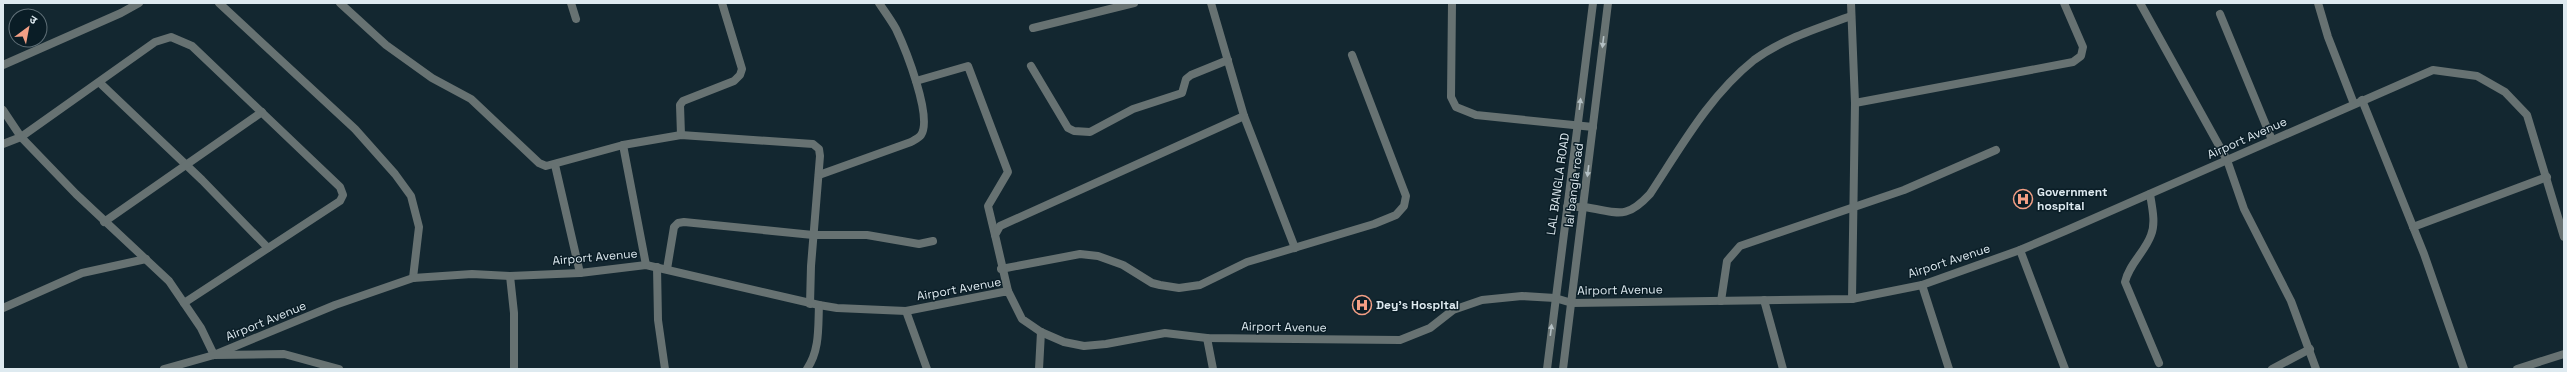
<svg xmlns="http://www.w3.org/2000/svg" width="2567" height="372" font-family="'Space Grotesk','Noto Sans Devanagari',sans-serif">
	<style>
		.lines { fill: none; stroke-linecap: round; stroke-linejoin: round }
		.minor { stroke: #677272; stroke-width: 8 }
		.tertiary { stroke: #677272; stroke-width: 8 }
		.oneway { fill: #b4c0c4 }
		.labels { text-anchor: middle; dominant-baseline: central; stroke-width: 3; stroke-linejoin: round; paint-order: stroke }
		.street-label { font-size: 12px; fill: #deeaf0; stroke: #0a1d26 }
		.poi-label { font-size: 12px; font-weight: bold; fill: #deeaf0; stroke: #0a1d26; text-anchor: start }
	</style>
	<rect width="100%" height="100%" fill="#132730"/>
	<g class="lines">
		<!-- minor -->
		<g class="minor">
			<path d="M 219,3 L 355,129 L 395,174 L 411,196 L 419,227 L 413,278"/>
			<path d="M 340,3 L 386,45 L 432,78 L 471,99 L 539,163 L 546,166 L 623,145 L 681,135 L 813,144 L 819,149 L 820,156 L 811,266 L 810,304"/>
			<path d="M 571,3 L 576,19"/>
			<path d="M 1211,3 L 1244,116 L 1295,248"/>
			<path d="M 1452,3 L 1451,97 L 1456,107 L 1476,115 L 1593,127"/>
			<path d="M 1851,3 L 1855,103 L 1852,299"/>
			<path d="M 2140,3 L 2227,160 L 2244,209 L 2291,301 L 2316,369"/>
			<path d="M 2318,3 L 2328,37 L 2354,104"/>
			<path d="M 2220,14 L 2272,140"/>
			<path d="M 1033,28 L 1134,3"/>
			<path d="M 3,65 L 121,13 L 139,3"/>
			<path d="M 1031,66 L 1068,128 L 1074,131 L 1090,132 L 1133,109 L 1182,93 L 1186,79 L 1191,75 L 1228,60"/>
			<path d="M 916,81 L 968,66 L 1008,172 L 988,206 L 995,235"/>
			<path d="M 100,83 L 202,180 L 268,248"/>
			<path d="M 2362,100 L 2424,254 L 2464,369"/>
			<path d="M 1855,103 L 2073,62 L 2081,56 L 2083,47 L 2064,3"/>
			<path d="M 3,110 L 21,137 L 76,194 L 169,281 L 201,328 L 214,355 L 335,305 L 413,278 L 472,274 L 510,276 L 580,273 L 646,265 L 819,305 L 837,308 L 906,311 L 1008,291 L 1022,319 L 1041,332 L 1064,342 L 1084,346 L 1106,344 L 1165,333 L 1207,338 L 1400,340 L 1430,328 L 1453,310 L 1482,300 L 1522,296 L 1555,298 L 1572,303 L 1852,299 L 1922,285 L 2020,250 L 2065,231 L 2433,70 L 2477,76 L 2505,92 L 2527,115 L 2564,237"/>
			<path d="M 681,135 L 680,105 L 683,101 L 734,81 L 740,75 L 742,69 L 722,3"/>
			<path d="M 3,144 L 21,137 L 155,42 L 171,37 L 192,46 L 340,187 L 343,195 L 340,201 L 184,303"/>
			<path d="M 623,145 L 646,265"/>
			<path d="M 555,165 L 580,273"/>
			<path d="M 819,175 L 911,142 C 914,140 919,138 921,135 C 933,117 905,48 896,29 C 891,20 885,12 879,3"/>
			<path d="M 2150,194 C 2152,207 2156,223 2151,235 C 2145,252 2129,264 2125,282 L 2159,363"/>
			<path d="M 1584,207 C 1618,212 1625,221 1650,194 C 1681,147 1709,96 1754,60 C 1782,39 1819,28 1851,16"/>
			<path d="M 104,222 L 262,112"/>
			<path d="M 2413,227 L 2547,177"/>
			<path d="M 2020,250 L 2065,369"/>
			<path d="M 657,267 L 658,320 L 665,369"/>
			<path d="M 667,269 L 674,227 L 678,223 L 684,222 L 813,235 L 867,235 L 919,244 L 933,241"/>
			<path d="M 1001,269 L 1080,254 L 1098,256 L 1123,265 L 1152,283 L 1160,285 L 1179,288 L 1200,285 L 1247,262 L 1374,224 L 1396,215 L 1404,206 L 1406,196 L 1352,55"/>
			<path d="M 510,276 L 514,313 L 514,369"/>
			<path d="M 1922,285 L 1949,369"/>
			<path d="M 1008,291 L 995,235 L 1000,226 L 1244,116"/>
			<path d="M 1764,300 L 1783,369"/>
			<path d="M 1721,301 L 1727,261 L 1740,246 L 1904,190 L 1996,150"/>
			<path d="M 3,308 L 82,273 L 146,259"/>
			<path d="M 906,311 L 927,369"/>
			<path d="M 1207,338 L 1213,369"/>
			<path d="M 164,369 L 214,355 L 284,354 L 339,369"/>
			<path d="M 807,369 C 820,350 818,327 819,305"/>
			<path d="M 1039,369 L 1041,332"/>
			<path d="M 2272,369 L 2310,349"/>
			<path d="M 2517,369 L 2564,354"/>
		</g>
		<!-- tertiary -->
		<g class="tertiary">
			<path d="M 1567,207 L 1584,207"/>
			<path d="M 1547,369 L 1593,3"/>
			<path d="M 1563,369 L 1608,3"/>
		</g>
	</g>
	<!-- one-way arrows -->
	<defs><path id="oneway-solid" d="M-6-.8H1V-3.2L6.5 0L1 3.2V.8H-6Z"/></defs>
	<g class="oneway">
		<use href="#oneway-solid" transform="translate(1603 42) rotate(97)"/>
		<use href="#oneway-solid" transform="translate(1580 104) rotate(-83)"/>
		<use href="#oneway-solid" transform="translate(1588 171) rotate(97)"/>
		<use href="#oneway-solid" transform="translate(1551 330) rotate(-83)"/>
	</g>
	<!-- icons -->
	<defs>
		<symbol id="hospital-ring" viewBox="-11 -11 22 22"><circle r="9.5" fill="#0a1d26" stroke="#f39f85" stroke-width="1.5"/><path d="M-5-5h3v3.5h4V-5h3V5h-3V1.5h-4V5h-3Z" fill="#f39f85"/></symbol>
	</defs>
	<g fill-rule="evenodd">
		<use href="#hospital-ring" x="2012" y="188" width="22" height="22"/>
		<use href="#hospital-ring" x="1351" y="294" width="22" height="22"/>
	</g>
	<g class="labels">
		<!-- street labels -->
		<g class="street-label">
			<text transform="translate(2247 138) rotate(-24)">Airport Avenue</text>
			<text transform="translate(1558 184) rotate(-82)">LAL BANGLA ROAD</text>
			<text transform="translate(1574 185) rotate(-83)">lal bangla road</text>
			<text transform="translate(595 257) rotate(-5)">Airport Avenue</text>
			<text transform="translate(1949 261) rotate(-18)">Airport Avenue</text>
			<text transform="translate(959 289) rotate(-10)">Airport Avenue</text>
			<text transform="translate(1620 290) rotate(-1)">Airport Avenue</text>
			<text transform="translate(266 321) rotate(-22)">Airport Avenue</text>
			<text transform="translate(1284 327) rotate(1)">Airport Avenue</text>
		</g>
		<!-- poi labels -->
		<g class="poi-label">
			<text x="2037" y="192">Government<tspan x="2037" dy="14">hospital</tspan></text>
			<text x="1376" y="305">Dey's Hospital</text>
		</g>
	</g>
	<!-- border -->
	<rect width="2567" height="372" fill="none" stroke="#deeaf0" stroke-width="8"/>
	<!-- north arrow -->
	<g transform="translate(28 28) rotate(32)"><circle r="19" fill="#0a1d26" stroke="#5f6f77"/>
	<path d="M0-3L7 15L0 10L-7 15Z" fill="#f39f85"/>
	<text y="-6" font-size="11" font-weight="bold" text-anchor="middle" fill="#deeaf0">उ</text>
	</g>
</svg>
